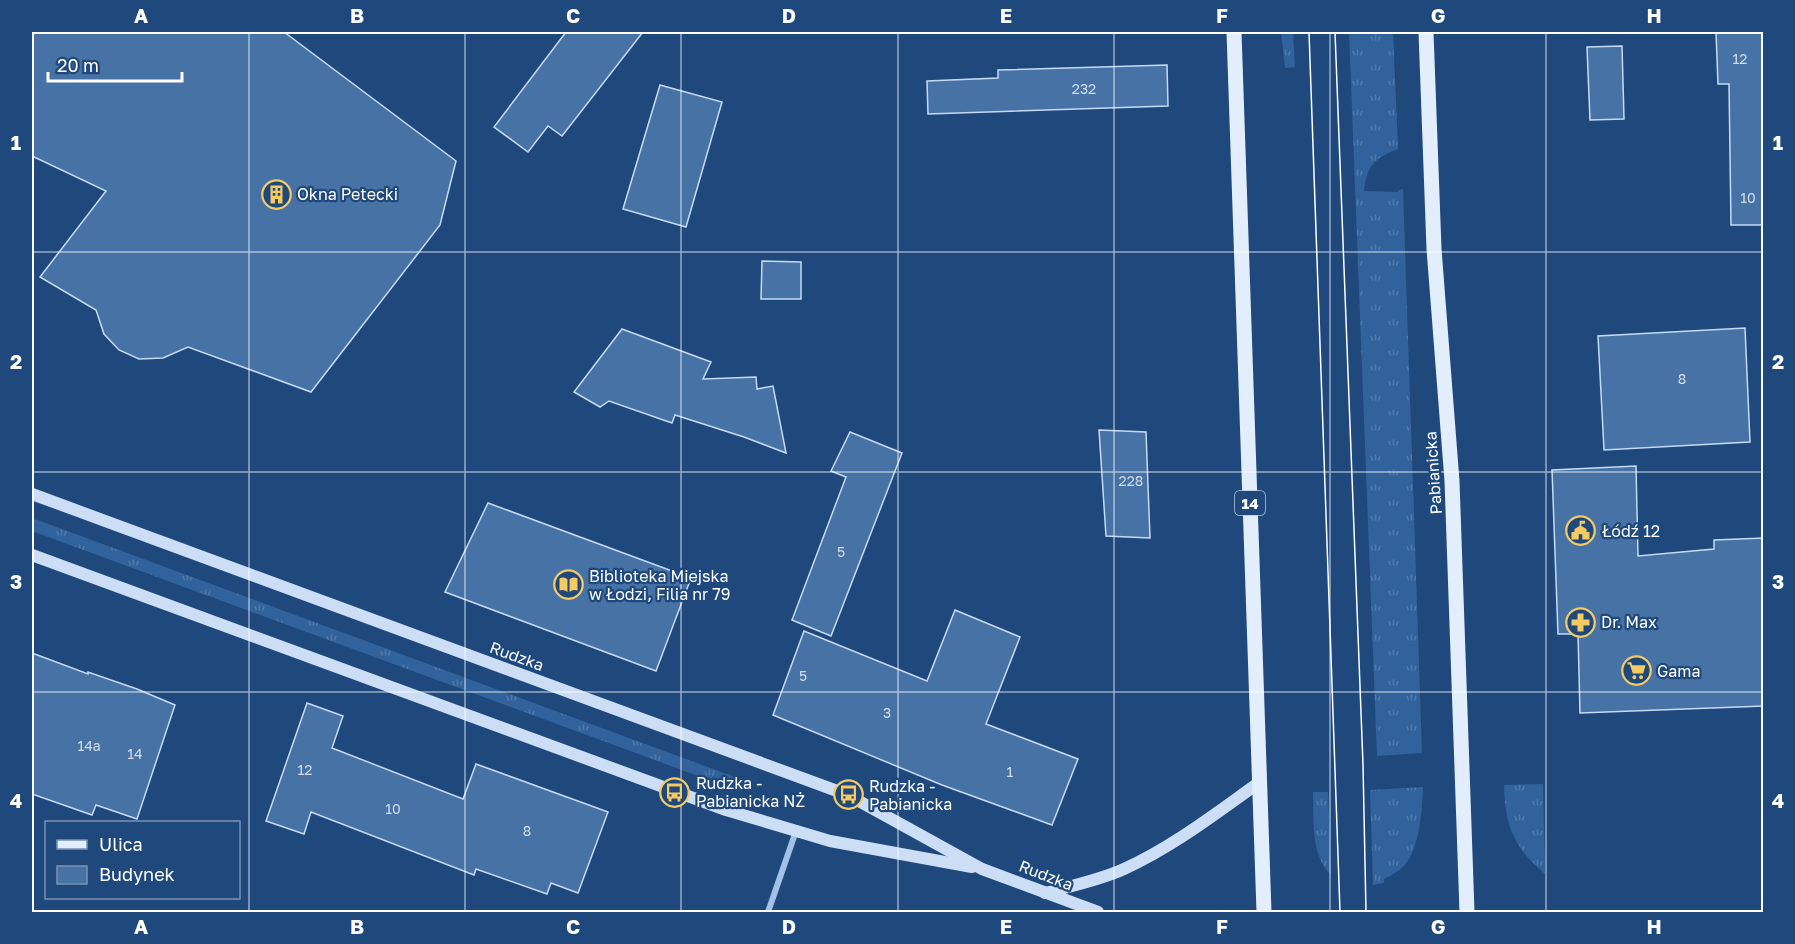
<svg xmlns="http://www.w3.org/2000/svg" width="1795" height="944" font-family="'Golos Text',sans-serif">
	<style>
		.grass { fill: url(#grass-tufts) }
		.building { fill: #4772a6; stroke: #c5dbf5; stroke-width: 1.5 }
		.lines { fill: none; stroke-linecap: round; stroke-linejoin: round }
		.street { stroke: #a2c1e7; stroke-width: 6 }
		.secondary { stroke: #ccdef6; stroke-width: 12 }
		.primary { stroke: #e3eefd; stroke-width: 15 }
		.tram { stroke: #fff; stroke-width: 1.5 }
		.grid { fill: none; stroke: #fff; stroke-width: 1.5; stroke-opacity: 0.55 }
		.labels { text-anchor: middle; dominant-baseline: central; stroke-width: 4.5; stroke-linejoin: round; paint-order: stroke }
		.number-label { font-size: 14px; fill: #d1dce9 }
		.shield { fill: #1f487d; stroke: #bcc8d8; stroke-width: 1.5 }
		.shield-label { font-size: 15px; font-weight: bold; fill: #fff }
		.poi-label { font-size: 16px; fill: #fff; stroke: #1f487d; text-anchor: start }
		.street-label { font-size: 16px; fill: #fff; stroke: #1f487d }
		.neatline { fill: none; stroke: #fff; stroke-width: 2 }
		.grid-label { font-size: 20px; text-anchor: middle; font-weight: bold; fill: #fff }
	</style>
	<defs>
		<pattern id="grass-tufts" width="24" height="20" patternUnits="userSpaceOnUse" patternTransform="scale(1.5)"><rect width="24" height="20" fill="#32629b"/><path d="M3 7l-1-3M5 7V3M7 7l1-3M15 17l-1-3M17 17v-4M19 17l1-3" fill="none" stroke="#517aaa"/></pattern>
	</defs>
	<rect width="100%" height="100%" fill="#1f487d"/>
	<!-- grass -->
	<g class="grass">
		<path d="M 1281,32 L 1293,32 L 1295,67 L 1285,68 Z"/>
		<path d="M 1349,32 L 1393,32 L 1398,149 C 1374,158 1367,166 1364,191 L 1398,192 L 1399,190 L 1403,189 L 1422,753 L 1377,756 Z"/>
		<path d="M 32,518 L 743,780 L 746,785 L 745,789 L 739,791 L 32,531 Z"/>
		<path d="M 1543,784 L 1545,874 C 1513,847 1505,825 1504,785 Z"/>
		<path d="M 1423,787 C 1422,810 1420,848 1404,866 C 1398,872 1391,875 1384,879 L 1384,883 L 1373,885 L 1370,790 Z"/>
		<path d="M 1313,792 L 1328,792 L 1331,875 C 1310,854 1314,820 1313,792 Z"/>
	</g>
	<!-- building -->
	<g class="building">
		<path d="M 32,32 L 284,32 L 456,161 L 440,225 L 311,392 L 188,347 L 163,358 L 139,359 L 119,350 L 104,334 L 96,310 L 40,277 L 106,191 L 32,156 Z"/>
		<path d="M 566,32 L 643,32 L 562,136 L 548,126 L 528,152 L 494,127 Z"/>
		<path d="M 1716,32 L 1764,32 L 1764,225 L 1731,225 L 1729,84 L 1718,84 Z"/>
		<path d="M 1622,46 L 1624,119 L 1590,120 L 1587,47 Z"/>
		<path d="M 1167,65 L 1168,106 L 928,114 L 927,81 L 998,78 L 998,70 Z"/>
		<path d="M 660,85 L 722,102 L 686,227 L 623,209 Z"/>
		<path d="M 762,261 L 801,262 L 801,299 L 761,299 Z"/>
		<path d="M 1745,328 L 1750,442 L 1604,450 L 1598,336 Z"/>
		<path d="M 622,329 L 711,362 L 703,379 L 756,377 L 757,389 L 773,386 L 786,453 L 744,437 L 675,415 L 672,423 L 609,401 L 600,407 L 574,392 Z"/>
		<path d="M 1099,430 L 1146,432 L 1150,538 L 1106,536 Z"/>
		<path d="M 850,432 L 902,453 L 831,636 L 792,620 L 846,477 L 831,471 Z"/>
		<path d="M 1636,466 L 1638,556 L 1714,549 L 1714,540 L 1764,538 L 1764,706 L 1580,713 L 1578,634 L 1558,634 L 1552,470 Z"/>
		<path d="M 488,503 L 691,578 L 656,671 L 445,592 Z"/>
		<path d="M 955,610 L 1020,637 L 986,724 L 1078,759 L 1052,825 L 942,785 L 773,715 L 804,631 L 927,681 Z"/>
		<path d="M 32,653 L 88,674 L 88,672 L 137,689 L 175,705 L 137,819 L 96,805 L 92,815 L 32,794 Z"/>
		<path d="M 307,703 L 343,716 L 332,748 L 463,799 L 476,764 L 608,812 L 578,893 L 551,883 L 547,894 L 476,869 L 474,875 L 311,812 L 304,834 L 266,821 Z"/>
	</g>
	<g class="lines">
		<!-- street -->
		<path class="street" d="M 768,912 L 796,831"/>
		<!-- secondary -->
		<g class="secondary">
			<path d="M 32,494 L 848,795 L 982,869 L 1098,912"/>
			<path d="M 32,555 L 726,810 L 830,841 L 972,867"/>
			<path d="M 1045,893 C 1071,886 1100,880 1124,869 C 1174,846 1216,813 1260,782"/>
		</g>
		<!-- primary -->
		<g class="primary">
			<path d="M 1234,32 L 1264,912"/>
			<path d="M 1426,32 L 1434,249 L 1452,481 L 1467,912"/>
		</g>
		<!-- tram -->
		<g class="tram">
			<path d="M 1309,32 L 1340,912"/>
			<path d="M 1335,32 L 1363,765 L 1366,912"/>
		</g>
	</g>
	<!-- grid -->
	<path class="grid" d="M 249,32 L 249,912M 465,32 L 465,912M 681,32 L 681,912M 898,32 L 898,912M 1114,32 L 1114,912M 1330,32 L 1330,912M 1546,32 L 1546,912M 32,252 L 1764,252M 32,472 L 1764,472M 32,692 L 1764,692"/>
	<!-- icons -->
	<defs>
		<symbol id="building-ring" viewBox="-11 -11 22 22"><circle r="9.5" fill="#1f487d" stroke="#f5ca61" stroke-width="1.5"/><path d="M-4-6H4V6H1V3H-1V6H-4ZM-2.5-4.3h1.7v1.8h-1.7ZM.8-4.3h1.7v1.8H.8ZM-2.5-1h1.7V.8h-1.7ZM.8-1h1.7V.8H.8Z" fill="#f5ca61"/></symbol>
		<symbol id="civic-ring" viewBox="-11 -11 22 22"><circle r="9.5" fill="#1f487d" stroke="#f5ca61" stroke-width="1.5"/><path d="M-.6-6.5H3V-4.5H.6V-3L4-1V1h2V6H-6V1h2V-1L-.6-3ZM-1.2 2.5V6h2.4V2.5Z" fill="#f5ca61"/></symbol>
		<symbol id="library-ring" viewBox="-11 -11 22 22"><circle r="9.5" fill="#1f487d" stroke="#f5ca61" stroke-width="1.5"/><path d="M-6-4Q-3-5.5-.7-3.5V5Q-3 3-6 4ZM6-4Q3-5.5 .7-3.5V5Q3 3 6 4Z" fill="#f5ca61"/></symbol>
		<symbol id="pharmacy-ring" viewBox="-11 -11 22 22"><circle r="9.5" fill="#1f487d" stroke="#f5ca61" stroke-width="1.5"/><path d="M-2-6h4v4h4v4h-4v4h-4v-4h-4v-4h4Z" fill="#f5ca61"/></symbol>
		<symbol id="supermarket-ring" viewBox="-11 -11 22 22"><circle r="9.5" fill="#1f487d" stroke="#f5ca61" stroke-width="1.5"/><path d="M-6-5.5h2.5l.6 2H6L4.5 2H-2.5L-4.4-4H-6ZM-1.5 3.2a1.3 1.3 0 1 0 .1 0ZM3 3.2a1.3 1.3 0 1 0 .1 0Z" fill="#f5ca61"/></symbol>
		<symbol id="bus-ring" viewBox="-11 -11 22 22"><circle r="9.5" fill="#1f487d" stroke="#f5ca61" stroke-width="1.5"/><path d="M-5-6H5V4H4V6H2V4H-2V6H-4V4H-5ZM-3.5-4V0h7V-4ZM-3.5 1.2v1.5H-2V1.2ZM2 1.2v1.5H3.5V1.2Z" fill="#f5ca61"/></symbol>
	</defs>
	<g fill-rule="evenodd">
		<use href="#building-ring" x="260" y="178" width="33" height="33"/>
		<use href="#civic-ring" x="1564" y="514" width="33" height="33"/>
		<use href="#library-ring" x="552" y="568" width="33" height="33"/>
		<use href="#pharmacy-ring" x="1564" y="606" width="33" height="33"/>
		<use href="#supermarket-ring" x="1620" y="654" width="33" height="33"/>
		<use href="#bus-ring" x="658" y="776" width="33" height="33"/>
		<use href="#bus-ring" x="832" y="778" width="33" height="33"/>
	</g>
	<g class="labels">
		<!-- number labels -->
		<g class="number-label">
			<text x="1740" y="58">12</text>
			<text x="1084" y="88">232</text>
			<text x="1748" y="197">10</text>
			<text x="1682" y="378">8</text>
			<text x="1131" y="480">228</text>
			<text x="841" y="551">5</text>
			<text x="803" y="675">5</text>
			<text x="887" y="712">3</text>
			<text x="89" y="745">14a</text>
			<text x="135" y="753">14</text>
			<text x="305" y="769">12</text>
			<text x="1010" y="771">1</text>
			<text x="393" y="808">10</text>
			<text x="527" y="830">8</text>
		</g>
		<!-- shield labels -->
		<rect class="shield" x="1235" y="491" width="30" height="24" rx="4.5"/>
		<g class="shield-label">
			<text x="1250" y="503">14</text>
		</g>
		<!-- poi labels -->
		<g class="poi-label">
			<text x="297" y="194">Okna Petecki</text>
			<text x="1602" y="531">Łódź 12</text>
			<text x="589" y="576">Biblioteka Miejska<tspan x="589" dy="18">w Łodzi, Filia nr 79</tspan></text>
			<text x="1601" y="622">Dr. Max</text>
			<text x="1657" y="671">Gama</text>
			<text x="696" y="783">Rudzka -<tspan x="696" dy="18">Pabianicka NŻ</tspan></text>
			<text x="869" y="786">Rudzka -<tspan x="869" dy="18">Pabianicka</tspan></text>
		</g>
		<!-- street labels -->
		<g class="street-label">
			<text transform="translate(1433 473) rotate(-94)">Pabianicka</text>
			<text transform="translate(517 656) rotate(20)">Rudzka</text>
			<text transform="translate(1046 875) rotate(21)">Rudzka</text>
		</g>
	</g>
	<!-- border -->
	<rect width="1795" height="944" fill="none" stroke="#1f487d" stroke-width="66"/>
	<!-- legend -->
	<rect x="45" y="821" width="195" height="78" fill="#1f487d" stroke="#7991b1" stroke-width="1.5"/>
	<rect x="57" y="840" width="30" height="9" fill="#e3eefd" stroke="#7991b1" stroke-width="1.5"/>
	<text x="99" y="851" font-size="18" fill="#ffffff">Ulica</text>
	<rect x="57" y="866" width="30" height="18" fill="#4772a6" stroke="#7991b1" stroke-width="1.5"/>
	<text x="99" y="881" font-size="18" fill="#ffffff">Budynek</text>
	<!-- scale -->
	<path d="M48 72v9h134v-9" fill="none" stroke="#ffffff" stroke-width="3"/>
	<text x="57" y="72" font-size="18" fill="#ffffff" stroke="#1f487d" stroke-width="4.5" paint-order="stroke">20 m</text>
	<rect x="33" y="33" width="1729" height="878" class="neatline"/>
	<g class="grid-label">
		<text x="141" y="23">A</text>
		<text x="357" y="23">B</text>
		<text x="573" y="23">C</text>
		<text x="789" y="23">D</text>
		<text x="1006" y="23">E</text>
		<text x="1222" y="23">F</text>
		<text x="1438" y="23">G</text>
		<text x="1654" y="23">H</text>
		<text x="16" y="150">1</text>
		<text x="1778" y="150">1</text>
		<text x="16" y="369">2</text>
		<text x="1778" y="369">2</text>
		<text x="16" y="589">3</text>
		<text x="1778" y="589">3</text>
		<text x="16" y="808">4</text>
		<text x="1778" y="808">4</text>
		<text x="141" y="934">A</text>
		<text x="357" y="934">B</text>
		<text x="573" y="934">C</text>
		<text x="789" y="934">D</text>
		<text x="1006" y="934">E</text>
		<text x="1222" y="934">F</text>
		<text x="1438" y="934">G</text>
		<text x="1654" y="934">H</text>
	</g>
</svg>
